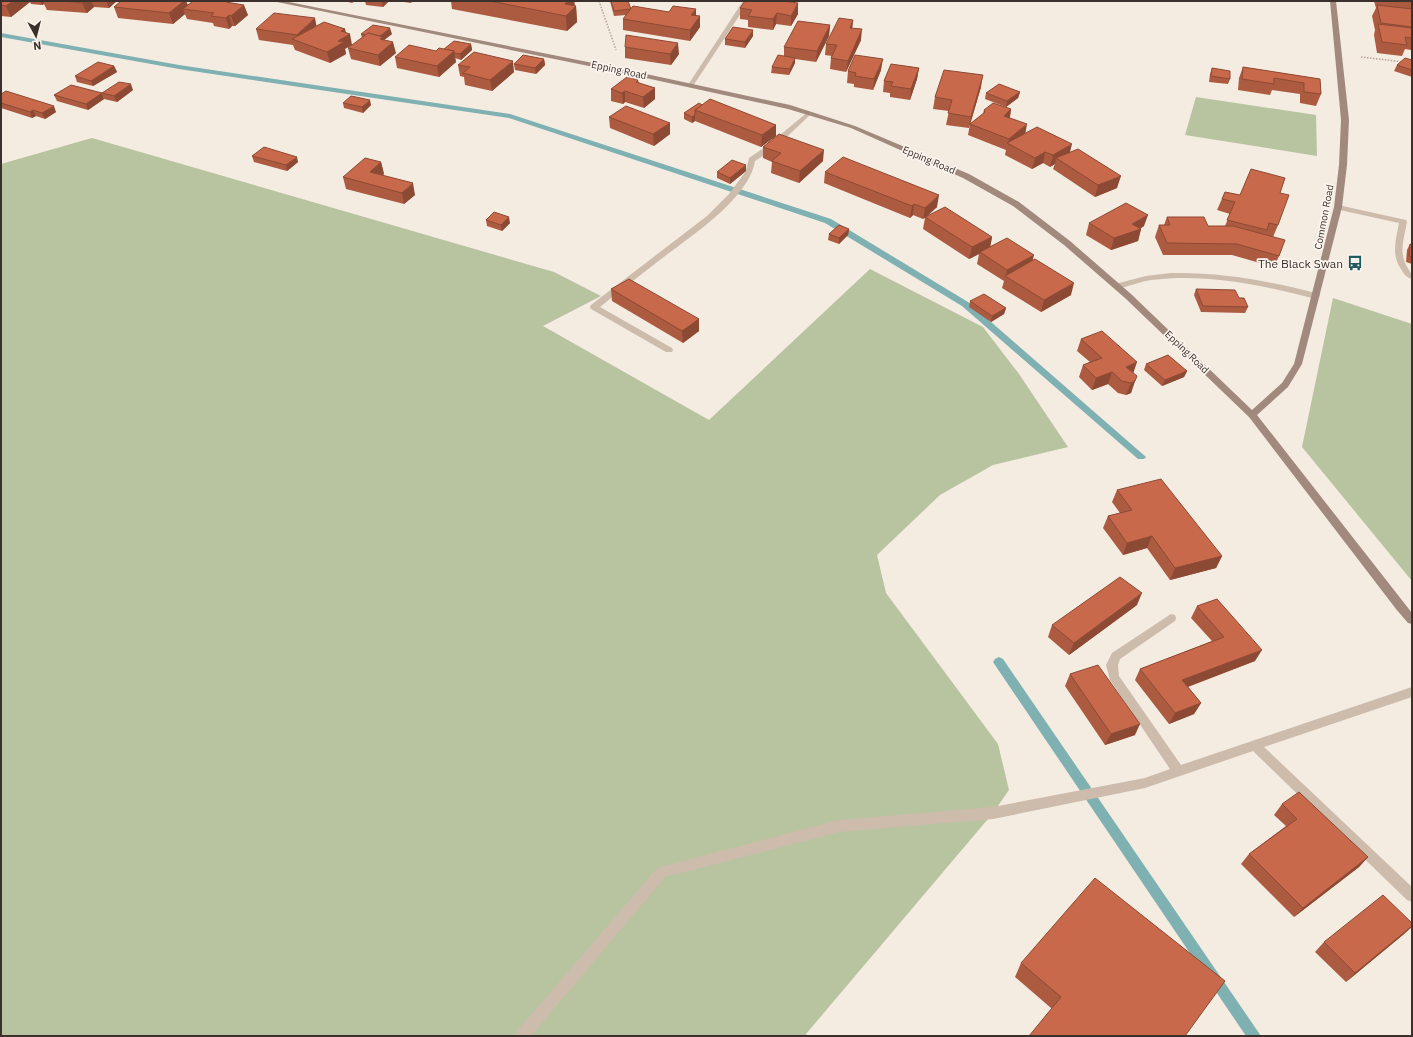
<svg xmlns="http://www.w3.org/2000/svg" width="1413" height="1037" font-family="'IBM Plex Sans',sans-serif">
	<style>
		.green { fill: #b8c4a0 }
		.lines { fill: none; stroke-linecap: round; stroke-linejoin: round }
		.stream { fill: #7fb0b2; fill-rule: evenodd }
		.path { stroke: #b9a596; stroke-width: 1.5; stroke-dasharray: 1.5 1.5; stroke-linecap: butt }
		.lane { fill: #cdbbac; fill-rule: evenodd }
		.secondary { fill: #a18a7d; fill-rule: evenodd }
		.wall { fill: #ac5a40 }
		.shaded-wall { fill: #8c4a34 }
		.building { fill: #c8694b; stroke: #8c4a34 }
		.labels { text-anchor: middle; dominant-baseline: central; stroke-width: 3.5; stroke-linejoin: round; paint-order: stroke }
		.far-street-label { font-size: 10px; fill: #3b302b; stroke: #fbf5ee }
		.poi-label { font-size: 12px; fill: #3b302b; stroke: #fbf5ee; text-anchor: end }
	</style>
	<rect width="100%" height="100%" fill="#f4ebe1"/>
	<!-- green -->
	<g class="green">
		<path d="M 1196,97 L 1316,115 L 1317,156 L 1185,135 Z"/>
		<path d="M 92,138 L 554,272 L 601,296 L 543,326 L 709,420 L 870,269 L 983,327 L 1019,374 L 1068,447 L 993,465 L 940,495 L 877,555 L 886,593 L 998,744 L 1009,790 L 993,813 L 806,1034 L 808,1036 L 1,1036 L 1,164 Z"/>
		<path d="M 1333,298 L 1412,324 L 1412,581 L 1302,447 Z"/>
	</g>
	<g class="lines">
		<!-- stream -->
		<g class="stream">
			<path d="M 1,33 L 179,65 L 510,114 L 831,219 L 968,302 L 1146,457 L 1144,459 L 1138,459 L 962,306 L 825,223 L 509,118 L 179,69 L 1,37 Z"/>
			<path d="M 999,657 L 1003,659 L 1261,1036 L 1246,1036 L 995,665 L 993,662 L 995,659 Z"/>
		</g>
		<!-- path -->
		<g class="path">
			<path d="M 599,1 L 616,50"/>
			<path d="M 1361,57 L 1404,62"/>
		</g>
		<!-- lane -->
		<g class="lane">
			<path d="M 743,1 L 749,1 L 693,86 L 689,86 L 688,85 Z"/>
			<path d="M 809,111 L 811,112 L 811,114 L 774,149 L 755,161 C 749,198 693,235 665,256 C 643,273 621,290 600,307 L 672,348 L 673,350 L 672,352 L 666,352 L 591,309 L 590,307 L 591,305 L 707,216 L 729,194 L 746,171 L 749,158 L 768,145 Z"/>
			<path d="M 1335,205 L 1338,205 L 1406,220 L 1407,222 C 1405,234 1400,248 1404,260 C 1406,268 1412,271 1412,279 C 1407,278 1403,273 1401,269 C 1391,255 1396,239 1399,223 L 1335,209 Z"/>
			<path d="M 1171,273 C 1222,272 1270,281 1319,294 L 1320,296 L 1316,299 C 1262,285 1207,273 1151,280 C 1139,282 1129,286 1118,289 L 1114,286 L 1115,284 L 1146,276 Z"/>
			<path d="M 1171,614 L 1175,615 L 1176,618 L 1175,621 L 1120,659 L 1118,665 L 1119,676 L 1181,765 L 1412,687 L 1412,697 L 1264,747 L 1412,887 L 1412,902 L 1407,900 L 1253,751 L 1145,788 L 993,819 L 839,832 L 665,877 L 531,1036 L 515,1036 L 517,1031 L 657,868 L 839,820 L 993,807 L 1145,778 L 1170,769 L 1110,680 L 1106,665 L 1112,653 Z"/>
		</g>
		<!-- secondary -->
		<path class="secondary" d="M 272,1 L 284,1 L 623,69 L 790,105 L 855,126 L 969,174 L 1019,202 L 1070,241 L 1131,294 L 1252,410 L 1282,383 L 1294,364 L 1334,207 L 1339,165 L 1341,120 L 1330,1 L 1336,1 L 1349,120 L 1347,165 L 1342,207 L 1302,364 L 1288,387 L 1257,415 L 1412,613 L 1412,624 L 1408,623 L 1396,609 L 1249,417 L 1125,298 L 1064,245 L 1013,206 L 963,178 L 851,128 L 788,109 L 623,73 Z"/>
	</g>
	<!-- wall -->
	<g class="wall">
		<path d="M 1,1 L 117,1 L 109,8 L 94,7 L 87,13 L 47,10 L 44,4 L 42,5 L 31,4 L 30,2 L 11,17 L 1,16 Z"/>
		<path d="M 121,1 L 186,1 L 188,5 L 193,1 L 229,1 L 230,3 L 248,15 L 235,26 L 232,26 L 229,29 L 214,26 L 213,23 L 187,19 L 185,14 L 173,24 L 118,18 L 114,7 Z"/>
		<path d="M 344,1 L 355,1 L 352,3 Z"/>
		<path d="M 365,1 L 389,1 L 383,7 L 366,5 Z"/>
		<path d="M 397,1 L 413,1 L 411,3 Z"/>
		<path d="M 451,1 L 574,1 L 575,6 L 576,6 L 577,22 L 567,31 L 452,9 Z"/>
		<path d="M 610,1 L 628,1 L 631,9 L 696,16 L 700,27 L 690,41 L 623,30 L 623,19 L 626,15 L 614,16 Z"/>
		<path d="M 1374,1 L 1412,1 L 1412,46 L 1411,50 L 1405,49 L 1402,56 L 1377,53 L 1374,35 L 1375,30 L 1372,16 L 1376,8 Z"/>
		<path d="M 740,8 L 798,14 L 791,26 L 776,24 L 773,30 L 748,27 L 748,20 L 740,19 Z"/>
		<path d="M 853,20 L 852,28 L 861,40 L 846,72 L 830,69 L 831,58 L 832,56 L 825,55 L 826,44 Z"/>
		<path d="M 830,25 L 829,36 L 816,62 L 795,59 L 795,63 L 789,75 L 771,73 L 772,67 L 784,56 L 784,47 Z"/>
		<path d="M 317,26 L 345,29 L 346,33 L 345,49 L 346,54 L 330,63 L 295,50 L 293,45 L 259,40 L 256,29 Z"/>
		<path d="M 361,34 L 392,34 L 384,40 L 396,53 L 380,66 L 351,59 L 348,48 L 362,38 Z"/>
		<path d="M 753,36 L 745,48 L 725,45 L 725,39 Z"/>
		<path d="M 471,44 L 472,50 L 461,60 L 455,58 L 456,62 L 439,77 L 397,68 L 395,57 L 436,51 Z"/>
		<path d="M 625,47 L 679,54 L 671,65 L 625,58 Z"/>
		<path d="M 544,59 L 545,65 L 536,74 L 515,70 L 514,64 Z"/>
		<path d="M 1412,60 L 1412,77 L 1394,71 L 1397,65 Z"/>
		<path d="M 458,65 L 514,72 L 492,91 L 465,85 L 464,77 L 460,76 Z"/>
		<path d="M 114,66 L 117,72 L 93,86 L 77,82 L 75,76 Z"/>
		<path d="M 1243,67 L 1320,79 L 1321,94 L 1316,106 L 1300,103 L 1300,94 L 1272,90 L 1270,95 L 1238,90 L 1239,78 Z"/>
		<path d="M 919,68 L 917,79 L 910,100 L 890,97 L 890,93 L 883,92 L 884,81 Z"/>
		<path d="M 1212,68 L 1230,79 L 1228,84 L 1209,82 L 1210,74 Z"/>
		<path d="M 881,70 L 873,90 L 854,87 L 854,84 L 847,83 L 848,71 Z"/>
		<path d="M 638,80 L 639,83 L 655,88 L 655,99 L 644,108 L 625,102 L 623,104 L 611,101 L 611,89 Z"/>
		<path d="M 981,87 L 969,128 L 946,125 L 949,111 L 933,109 L 935,97 Z"/>
		<path d="M 133,90 L 117,102 L 104,99 L 102,93 Z"/>
		<path d="M 1020,92 L 1018,98 L 1006,107 L 985,99 L 986,93 Z"/>
		<path d="M 102,93 L 104,99 L 88,110 L 57,101 L 54,95 Z"/>
		<path d="M 1,94 L 56,112 L 45,119 L 36,116 L 32,118 L 1,108 Z"/>
		<path d="M 343,103 L 371,105 L 363,113 L 344,108 Z"/>
		<path d="M 702,105 L 776,125 L 776,136 L 761,147 L 695,121 L 692,123 L 684,119 L 684,113 Z"/>
		<path d="M 1011,109 L 1010,118 L 1025,133 L 1070,152 L 1117,188 L 1095,197 L 1053,169 L 1055,164 L 1050,167 L 1043,163 L 1032,169 L 1005,155 L 1006,150 L 968,135 L 970,124 L 983,114 L 984,110 Z"/>
		<path d="M 609,117 L 670,123 L 670,134 L 654,146 L 610,128 Z"/>
		<path d="M 763,147 L 823,161 L 799,183 L 771,173 L 772,162 L 763,158 Z"/>
		<path d="M 252,156 L 298,162 L 287,171 L 254,162 Z"/>
		<path d="M 381,162 L 384,174 L 382,175 L 415,195 L 404,204 L 346,189 L 343,177 Z"/>
		<path d="M 746,165 L 746,171 L 730,184 L 717,178 L 717,172 Z"/>
		<path d="M 825,172 L 937,207 L 927,216 L 992,237 L 990,247 L 1033,261 L 1071,295 L 1041,312 L 1002,288 L 1004,281 L 977,264 L 979,254 L 969,259 L 923,229 L 925,218 L 923,219 L 913,215 L 910,218 L 824,183 Z"/>
		<path d="M 1225,192 L 1240,195 L 1280,193 L 1278,225 L 1273,237 L 1279,256 L 1274,267 L 1232,255 L 1163,255 L 1155,237 L 1159,225 L 1164,225 L 1167,217 L 1208,226 L 1225,226 L 1230,214 L 1217,210 Z"/>
		<path d="M 486,220 L 510,223 L 502,231 L 487,226 Z"/>
		<path d="M 1089,223 L 1144,226 L 1140,229 L 1141,229 L 1138,241 L 1111,250 L 1086,235 Z"/>
		<path d="M 849,229 L 848,235 L 839,244 L 828,240 L 829,234 Z"/>
		<path d="M 1410,244 L 1412,245 L 1412,264 L 1406,262 L 1407,250 Z"/>
		<path d="M 611,289 L 699,319 L 699,331 L 683,343 L 612,301 Z"/>
		<path d="M 1196,289 L 1239,298 L 1248,307 L 1245,313 L 1201,312 L 1194,295 Z"/>
		<path d="M 970,301 L 1006,308 L 1004,314 L 991,322 L 969,307 Z"/>
		<path d="M 1081,339 L 1133,374 L 1135,381 L 1131,393 L 1126,395 L 1118,393 L 1108,384 L 1092,390 L 1079,377 L 1083,365 L 1090,362 L 1077,351 Z"/>
		<path d="M 1146,364 L 1187,371 L 1184,377 L 1162,386 L 1144,370 Z"/>
		<path d="M 1117,490 L 1222,556 L 1216,568 L 1170,580 L 1147,548 L 1123,555 L 1103,528 L 1108,516 L 1120,513 L 1112,502 Z"/>
		<path d="M 1137,605 L 1069,655 L 1048,637 L 1052,625 Z"/>
		<path d="M 1197,606 L 1255,661 L 1188,687 L 1201,703 L 1194,714 L 1169,724 L 1135,680 L 1140,669 L 1212,641 L 1191,618 Z"/>
		<path d="M 1070,674 L 1135,735 L 1105,745 L 1065,686 Z"/>
		<path d="M 1282,804 L 1368,857 L 1359,867 L 1294,917 L 1241,864 L 1249,854 L 1286,826 L 1274,815 Z"/>
		<path d="M 1412,927 L 1404,934 L 1346,982 L 1315,952 L 1324,942 Z"/>
		<path d="M 1021,963 L 1225,981 L 1051,1008 L 1015,977 Z"/>
	</g>
	<!-- shaded-wall -->
	<g class="shaded-wall">
		<path d="M 13,1 L 30,1 L 30,2 L 11,17 L 6,6 Z"/>
		<path d="M 40,1 L 43,1 L 44,4 L 42,5 Z"/>
		<path d="M 84,1 L 91,1 L 94,7 L 87,13 L 82,3 Z"/>
		<path d="M 106,1 L 117,1 L 109,8 Z"/>
		<path d="M 184,1 L 186,1 L 189,9 L 183,9 L 185,14 L 173,24 L 169,13 Z"/>
		<path d="M 383,1 L 389,1 L 383,7 L 382,2 Z"/>
		<path d="M 568,1 L 574,1 L 575,7 L 576,6 L 577,22 L 567,31 L 565,4 Z"/>
		<path d="M 798,3 L 798,14 L 791,26 L 791,16 Z"/>
		<path d="M 244,5 L 248,15 L 235,26 L 231,16 Z"/>
		<path d="M 696,9 L 696,20 L 691,15 Z"/>
		<path d="M 777,13 L 776,24 L 773,30 L 773,19 Z"/>
		<path d="M 229,15 L 232,26 L 229,29 L 226,18 Z"/>
		<path d="M 700,16 L 700,27 L 690,41 L 690,30 Z"/>
		<path d="M 315,18 L 317,29 L 299,42 L 297,35 Z"/>
		<path d="M 853,20 L 852,31 L 850,28 Z"/>
		<path d="M 830,25 L 829,36 L 816,62 L 817,51 Z"/>
		<path d="M 390,28 L 392,34 L 384,40 L 385,48 L 378,38 Z"/>
		<path d="M 345,29 L 346,36 L 350,34 L 352,45 L 345,49 L 346,54 L 330,63 L 327,52 L 338,41 L 341,31 Z"/>
		<path d="M 862,29 L 861,40 L 846,72 L 848,61 Z"/>
		<path d="M 753,30 L 753,36 L 745,48 L 745,42 Z"/>
		<path d="M 393,42 L 396,53 L 380,66 L 378,55 Z"/>
		<path d="M 678,43 L 679,54 L 671,65 L 670,54 Z"/>
		<path d="M 471,44 L 472,50 L 461,60 L 460,54 Z"/>
		<path d="M 454,51 L 456,62 L 439,77 L 437,66 Z"/>
		<path d="M 795,58 L 795,63 L 789,75 L 790,69 Z"/>
		<path d="M 544,59 L 545,65 L 536,74 L 535,68 Z"/>
		<path d="M 883,59 L 881,70 L 873,90 L 874,79 Z"/>
		<path d="M 513,61 L 514,72 L 492,91 L 490,80 Z"/>
		<path d="M 114,66 L 117,72 L 93,86 L 91,81 Z"/>
		<path d="M 919,68 L 917,79 L 910,100 L 911,89 Z"/>
		<path d="M 983,75 L 981,87 L 969,128 L 971,117 Z"/>
		<path d="M 131,84 L 133,90 L 117,102 L 114,96 Z"/>
		<path d="M 655,88 L 655,99 L 644,108 L 643,97 Z"/>
		<path d="M 625,91 L 625,102 L 623,104 L 622,93 Z"/>
		<path d="M 1020,92 L 1018,98 L 1006,107 L 1007,101 Z"/>
		<path d="M 102,93 L 104,99 L 88,110 L 86,104 Z"/>
		<path d="M 370,100 L 371,105 L 363,113 L 362,107 Z"/>
		<path d="M 54,106 L 56,112 L 45,119 L 42,113 Z"/>
		<path d="M 1011,109 L 1009,121 L 1004,116 Z"/>
		<path d="M 33,110 L 36,116 L 32,118 L 30,112 Z"/>
		<path d="M 695,115 L 695,121 L 692,123 L 692,117 Z"/>
		<path d="M 670,123 L 670,134 L 654,146 L 653,134 Z"/>
		<path d="M 1027,124 L 1025,136 L 1008,144 L 1009,139 Z"/>
		<path d="M 776,125 L 776,136 L 761,147 L 762,135 Z"/>
		<path d="M 1072,144 L 1069,156 L 1056,158 L 1055,164 L 1050,167 L 1053,155 Z"/>
		<path d="M 824,150 L 823,161 L 799,183 L 800,171 Z"/>
		<path d="M 1045,152 L 1043,163 L 1032,169 L 1035,158 Z"/>
		<path d="M 297,157 L 298,162 L 287,171 L 286,165 Z"/>
		<path d="M 381,162 L 384,174 L 372,184 L 370,172 Z"/>
		<path d="M 746,165 L 746,171 L 730,184 L 730,178 Z"/>
		<path d="M 1121,176 L 1117,188 L 1095,197 L 1098,185 Z"/>
		<path d="M 413,183 L 415,195 L 404,204 L 402,193 Z"/>
		<path d="M 939,195 L 937,207 L 925,218 L 925,217 L 923,219 L 925,208 Z"/>
		<path d="M 914,204 L 913,215 L 910,218 L 912,206 Z"/>
		<path d="M 1148,215 L 1144,226 L 1137,230 L 1141,229 L 1138,241 L 1111,250 L 1114,238 L 1132,224 Z"/>
		<path d="M 509,217 L 510,223 L 502,231 L 501,225 Z"/>
		<path d="M 849,229 L 848,235 L 839,244 L 839,238 Z"/>
		<path d="M 992,237 L 990,248 L 980,252 L 979,254 L 969,259 L 972,247 Z"/>
		<path d="M 1034,255 L 1031,267 L 1006,276 L 1007,270 Z"/>
		<path d="M 1074,283 L 1071,295 L 1041,312 L 1044,300 Z"/>
		<path d="M 1006,308 L 1004,314 L 991,322 L 992,316 Z"/>
		<path d="M 699,319 L 699,331 L 683,343 L 682,331 Z"/>
		<path d="M 1137,362 L 1133,374 L 1126,367 Z"/>
		<path d="M 1187,371 L 1184,377 L 1162,386 L 1165,380 Z"/>
		<path d="M 1112,372 L 1108,384 L 1092,390 L 1096,378 Z"/>
		<path d="M 1135,381 L 1131,393 L 1126,395 L 1131,383 Z"/>
		<path d="M 1152,536 L 1147,548 L 1123,555 L 1127,543 Z"/>
		<path d="M 1222,556 L 1216,568 L 1170,580 L 1175,568 Z"/>
		<path d="M 1142,593 L 1137,605 L 1069,655 L 1074,643 Z"/>
		<path d="M 1262,650 L 1255,661 L 1176,691 L 1182,680 Z"/>
		<path d="M 1201,703 L 1194,714 L 1169,724 L 1175,713 Z"/>
		<path d="M 1140,724 L 1135,735 L 1105,745 L 1111,734 Z"/>
		<path d="M 1368,857 L 1359,867 L 1294,917 L 1303,908 Z"/>
		<path d="M 1412,926 L 1404,934 L 1346,982 L 1355,973 Z"/>
	</g>
	<!-- building -->
	<g class="building">
		<path d="M 1,1 L 13,1 L 6,6 L 1,5 Z"/>
		<path d="M 64,1 L 84,1 L 82,3 Z"/>
		<path d="M 121,1 L 184,1 L 169,13 L 114,7 Z"/>
		<path d="M 193,1 L 227,1 L 226,2 L 244,5 L 231,16 L 229,15 L 226,18 L 211,16 L 214,13 L 183,9 Z"/>
		<path d="M 490,1 L 568,1 L 565,4 L 576,6 L 566,16 Z"/>
		<path d="M 611,1 L 628,1 L 631,9 L 614,11 Z"/>
		<path d="M 745,1 L 782,1 L 798,3 L 791,16 L 777,13 L 773,19 L 748,16 L 752,10 L 740,8 Z"/>
		<path d="M 1377,5 L 1412,9 L 1412,21 L 1411,21 L 1412,27 L 1381,23 Z"/>
		<path d="M 633,6 L 669,12 L 673,6 L 696,9 L 691,15 L 700,16 L 690,30 L 623,19 Z"/>
		<path d="M 274,13 L 315,18 L 297,35 L 256,29 Z"/>
		<path d="M 839,18 L 853,20 L 850,28 L 862,29 L 848,61 L 831,58 L 837,45 L 826,44 Z"/>
		<path d="M 798,21 L 830,25 L 817,51 L 784,47 Z"/>
		<path d="M 324,22 L 345,29 L 341,31 L 350,34 L 338,41 L 344,42 L 327,52 L 292,39 Z"/>
		<path d="M 1378,24 L 1412,28 L 1412,38 L 1405,37 L 1407,45 L 1382,42 Z"/>
		<path d="M 373,25 L 390,28 L 380,36 L 368,33 L 366,35 L 361,34 Z"/>
		<path d="M 733,27 L 753,30 L 745,42 L 725,39 Z"/>
		<path d="M 368,33 L 383,37 L 380,39 L 393,42 L 378,55 L 348,48 Z"/>
		<path d="M 626,35 L 678,43 L 670,54 L 625,47 Z"/>
		<path d="M 454,41 L 471,44 L 460,54 L 454,53 L 454,51 L 444,49 Z"/>
		<path d="M 409,45 L 436,51 L 439,48 L 454,51 L 437,66 L 395,57 Z"/>
		<path d="M 474,52 L 513,61 L 490,80 L 463,73 L 470,67 L 458,65 Z"/>
		<path d="M 523,55 L 544,59 L 535,68 L 514,64 Z"/>
		<path d="M 778,55 L 795,58 L 790,69 L 772,67 Z"/>
		<path d="M 855,55 L 883,59 L 874,79 L 855,76 L 856,73 L 848,71 Z"/>
		<path d="M 1405,58 L 1412,60 L 1412,70 L 1397,65 Z"/>
		<path d="M 98,62 L 114,66 L 91,81 L 75,76 Z"/>
		<path d="M 891,64 L 919,68 L 911,89 L 891,86 L 893,82 L 884,81 Z"/>
		<path d="M 1243,67 L 1320,79 L 1321,94 L 1304,92 L 1304,83 L 1274,78 L 1274,84 L 1242,79 Z"/>
		<path d="M 1212,68 L 1230,71 L 1230,79 L 1211,76 Z"/>
		<path d="M 944,70 L 983,75 L 971,117 L 948,113 L 952,100 L 935,97 Z"/>
		<path d="M 627,77 L 638,80 L 636,82 L 655,88 L 643,97 L 625,91 L 622,93 L 611,89 Z"/>
		<path d="M 119,82 L 131,84 L 114,96 L 102,93 Z"/>
		<path d="M 999,84 L 1020,92 L 1007,101 L 986,93 Z"/>
		<path d="M 71,85 L 102,93 L 86,104 L 54,95 Z"/>
		<path d="M 6,91 L 54,106 L 42,113 L 33,110 L 30,112 L 1,103 L 1,94 Z"/>
		<path d="M 351,96 L 370,100 L 362,107 L 343,103 Z"/>
		<path d="M 710,99 L 776,125 L 762,135 L 695,110 Z"/>
		<path d="M 699,103 L 702,105 L 695,110 L 695,115 L 692,117 L 684,113 Z"/>
		<path d="M 993,103 L 1011,109 L 1004,116 L 1027,124 L 1009,139 L 970,124 L 985,112 L 984,110 Z"/>
		<path d="M 626,106 L 670,123 L 653,134 L 609,117 Z"/>
		<path d="M 1037,127 L 1072,144 L 1053,155 L 1045,152 L 1035,158 L 1007,143 Z"/>
		<path d="M 779,134 L 824,150 L 800,171 L 772,161 L 781,153 L 763,147 Z"/>
		<path d="M 264,147 L 297,157 L 286,165 L 252,156 Z"/>
		<path d="M 1078,149 L 1121,176 L 1098,185 L 1056,158 Z"/>
		<path d="M 843,157 L 939,195 L 925,208 L 914,204 L 912,206 L 825,172 Z"/>
		<path d="M 365,158 L 381,162 L 370,172 L 413,183 L 402,193 L 343,177 Z"/>
		<path d="M 732,160 L 746,165 L 730,178 L 717,172 Z"/>
		<path d="M 1251,169 L 1285,178 L 1280,193 L 1289,195 L 1278,225 L 1269,223 L 1267,230 L 1227,220 L 1235,202 L 1222,199 L 1225,192 L 1240,195 Z"/>
		<path d="M 1126,203 L 1148,215 L 1132,224 L 1141,229 L 1114,238 L 1089,223 Z"/>
		<path d="M 945,207 L 992,237 L 972,247 L 925,217 Z"/>
		<path d="M 494,212 L 509,217 L 501,225 L 486,220 Z"/>
		<path d="M 1167,217 L 1204,217 L 1208,226 L 1233,226 L 1285,240 L 1279,256 L 1237,244 L 1167,243 L 1159,225 L 1170,225 Z"/>
		<path d="M 839,225 L 849,229 L 839,238 L 829,234 Z"/>
		<path d="M 1007,238 L 1034,255 L 1007,270 L 980,252 Z"/>
		<path d="M 1410,244 L 1412,245 L 1412,257 L 1409,256 Z"/>
		<path d="M 1035,259 L 1074,283 L 1044,300 L 1005,276 Z"/>
		<path d="M 629,279 L 699,319 L 682,331 L 611,289 Z"/>
		<path d="M 1196,289 L 1235,290 L 1239,298 L 1244,298 L 1248,307 L 1203,306 Z"/>
		<path d="M 984,294 L 1006,308 L 992,316 L 970,301 Z"/>
		<path d="M 1102,331 L 1137,362 L 1126,367 L 1137,376 L 1135,381 L 1131,383 L 1122,381 L 1112,372 L 1096,378 L 1083,365 L 1102,358 L 1081,339 Z"/>
		<path d="M 1168,355 L 1187,371 L 1165,380 L 1146,364 Z"/>
		<path d="M 1161,479 L 1222,556 L 1175,568 L 1152,536 L 1127,543 L 1108,516 L 1132,510 L 1117,490 Z"/>
		<path d="M 1120,577 L 1142,593 L 1074,643 L 1052,625 Z"/>
		<path d="M 1217,599 L 1262,650 L 1182,680 L 1201,703 L 1175,713 L 1140,669 L 1224,637 L 1197,606 Z"/>
		<path d="M 1098,665 L 1140,724 L 1111,734 L 1070,674 Z"/>
		<path d="M 1299,792 L 1368,857 L 1303,908 L 1249,854 L 1297,819 L 1282,804 Z"/>
		<path d="M 1095,878 L 1225,981 L 1185,1036 L 1029,1036 L 1061,997 L 1021,963 Z"/>
		<path d="M 1383,895 L 1412,923 L 1412,926 L 1355,973 L 1324,942 Z"/>
	</g>
	<!-- icons -->
	<defs>
		<symbol id="bus-bare" viewBox="-9 -9 18 18"><path d="M-5-6H5V4H4V6H2V4H-2V6H-4V4H-5ZM-3.5-4V0h7V-4ZM-3.5 1.2v1.5H-2V1.2ZM2 1.2v1.5H3.5V1.2Z" fill="#1f5a5e" stroke="#fbf5ee" stroke-width="2.5" paint-order="stroke"/></symbol>
	</defs>
	<g fill-rule="evenodd">
		<use href="#bus-bare" x="1344" y="252" width="22" height="22"/>
	</g>
	<g class="labels">
		<!-- far-street labels -->
		<g class="far-street-label">
			<text transform="translate(619 70) rotate(12)">Epping Road</text>
			<text transform="translate(929 160) rotate(23)">Epping Road</text>
			<text transform="translate(1324 217) rotate(-79)">Common Road</text>
			<text transform="translate(1187 352) rotate(44)">Epping Road</text>
		</g>
		<!-- poi labels -->
		<g class="poi-label">
			<text x="1343" y="263">The Black Swan</text>
		</g>
	</g>
	<!-- border -->
	<rect width="1413" height="1037" fill="none" stroke="#3b302b" stroke-width="4"/>
	<!-- north arrow -->
	<g transform="translate(36 36) rotate(173)" stroke="#fbf5ee" stroke-width="3" paint-order="stroke">
	<path d="M0-3L7 15L0 10L-7 15Z" fill="#3b302b"/>
	<text y="-6" font-size="11" font-weight="bold" text-anchor="middle" fill="#3b302b">N</text>
	</g>
</svg>
